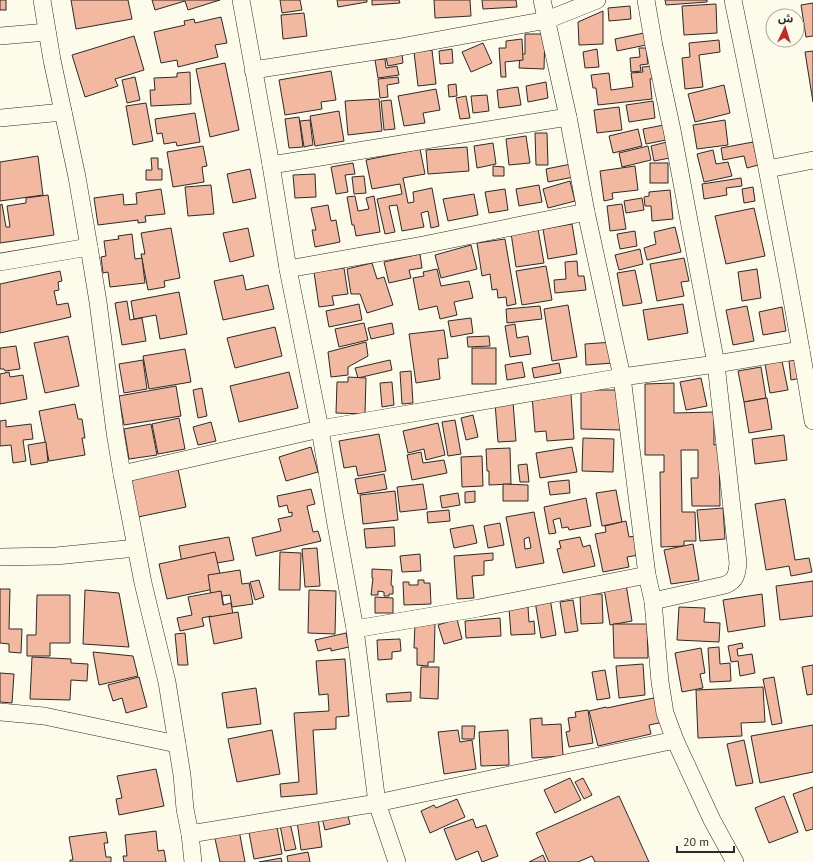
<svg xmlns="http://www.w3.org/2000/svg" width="813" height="862" font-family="'PT Sans','Noto Sans Arabic',sans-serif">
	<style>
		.building { fill: #f2b8a0; stroke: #2b2b2b; fill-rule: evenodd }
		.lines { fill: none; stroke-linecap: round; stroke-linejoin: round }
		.minor-casing { stroke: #2b2b2b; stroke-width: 18 }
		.minor { stroke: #fdfbea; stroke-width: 17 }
	</style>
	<rect width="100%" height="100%" fill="#fdfbea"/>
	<!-- building -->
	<g class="building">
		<rect x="0" y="0" width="6" height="10"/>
		<path d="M 71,0 L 128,0 L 132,19 L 76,29 Z"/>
		<path d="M 152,0 L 220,0 L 188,10 L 185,1 L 155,10 Z"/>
		<path d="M 280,0 L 300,0 L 302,10 L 282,13 Z"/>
		<path d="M 337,0 L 367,0 L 367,2 L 338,7 Z"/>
		<path d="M 372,0 L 399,0 L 400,3 L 372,5 Z"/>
		<path d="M 434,0 L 470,0 L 471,16 L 435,18 Z"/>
		<path d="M 482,0 L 516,0 L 517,7 L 483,9 Z"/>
		<path d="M 665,0 L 707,0 L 707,2 L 666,5 Z"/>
		<path d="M 813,3 L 813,36 L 806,37 L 801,5 Z"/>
		<path d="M 716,4 L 717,33 L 684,35 L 682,6 Z"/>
		<path d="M 630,6 L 631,19 L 609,21 L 608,8 Z"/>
		<path d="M 603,11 L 603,44 L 579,45 L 578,22 Z"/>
		<path d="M 304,13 L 307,36 L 283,39 L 281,15 Z"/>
		<path d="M 221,17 L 227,43 L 215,45 L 218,57 L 178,67 L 177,60 L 161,63 L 154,32 L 185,25 L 184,21 L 194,19 L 195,23 Z"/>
		<path d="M 644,33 L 646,45 L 617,51 L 615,39 Z"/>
		<path d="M 525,34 L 545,34 L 544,69 L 519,68 L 520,54 L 525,54 Z"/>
		<path d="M 134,36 L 144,70 L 115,79 L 118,86 L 85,97 L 72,55 Z"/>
		<path d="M 522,39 L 523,60 L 505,62 L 506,77 L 501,77 L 499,48 L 506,48 L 506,41 Z"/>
		<path d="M 719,40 L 720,52 L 699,55 L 703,87 L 685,89 L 682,58 L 690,57 L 689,43 Z"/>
		<path d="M 483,43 L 492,63 L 471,72 L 462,52 Z"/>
		<path d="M 639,48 L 646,48 L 648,64 L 640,65 L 641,71 L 631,72 L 630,58 L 640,57 Z"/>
		<path d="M 452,49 L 453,63 L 440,64 L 439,51 Z"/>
		<path d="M 597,49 L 599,67 L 585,68 L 583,52 Z"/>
		<path d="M 432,50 L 436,84 L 418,86 L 414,52 Z"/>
		<path d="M 813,51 L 813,102 L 805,52 Z"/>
		<path d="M 402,54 L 403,63 L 388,66 L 386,57 Z"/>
		<path d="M 385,59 L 386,68 L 397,66 L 399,75 L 378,78 L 375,60 Z"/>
		<path d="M 225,63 L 239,130 L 210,137 L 196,69 Z"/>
		<path d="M 655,66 L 656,78 L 650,79 L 652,99 L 598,105 L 596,88 L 593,88 L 591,75 L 609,73 L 611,90 L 633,87 L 631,73 L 643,72 L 642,67 Z"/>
		<path d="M 331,71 L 336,100 L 321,102 L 322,109 L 285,115 L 279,80 Z"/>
		<path d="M 190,72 L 191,104 L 151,106 L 150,90 L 155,90 L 154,78 L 177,77 L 177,73 Z"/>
		<path d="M 135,77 L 140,100 L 127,103 L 122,80 Z"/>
		<path d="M 398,77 L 399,83 L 387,85 L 388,97 L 380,98 L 378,79 Z"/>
		<path d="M 546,82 L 548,98 L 528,102 L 526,86 Z"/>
		<path d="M 456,84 L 457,96 L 449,97 L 448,85 Z"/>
		<path d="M 724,85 L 730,113 L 695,122 L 688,94 Z"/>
		<path d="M 518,87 L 521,105 L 499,108 L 497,90 Z"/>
		<path d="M 436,89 L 440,110 L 423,113 L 425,123 L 404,126 L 398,96 Z"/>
		<path d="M 487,95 L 489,111 L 473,113 L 471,96 Z"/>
		<path d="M 466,96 L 470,118 L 460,119 L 456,98 Z"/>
		<path d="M 379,99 L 382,131 L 348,135 L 345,101 Z"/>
		<path d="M 391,100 L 395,129 L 384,130 L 381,101 Z"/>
		<path d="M 653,101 L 655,118 L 629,122 L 626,105 Z"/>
		<path d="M 146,103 L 153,141 L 133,145 L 126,106 Z"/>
		<path d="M 619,107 L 622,130 L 597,133 L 594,110 Z"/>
		<path d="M 339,111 L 344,141 L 315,146 L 310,116 Z"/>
		<path d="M 195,113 L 200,142 L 177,146 L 176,142 L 164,144 L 162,133 L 157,134 L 155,119 Z"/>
		<path d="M 299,117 L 303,147 L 289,148 L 285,119 Z"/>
		<path d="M 310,120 L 313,145 L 304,147 L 300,121 Z"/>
		<path d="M 725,120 L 728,145 L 697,149 L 693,125 Z"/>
		<path d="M 664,125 L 666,140 L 646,144 L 643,129 Z"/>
		<path d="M 638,129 L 642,146 L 613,153 L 609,136 Z"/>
		<path d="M 535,133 L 547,133 L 548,165 L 536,165 Z"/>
		<path d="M 526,136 L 530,163 L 509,165 L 506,139 Z"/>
		<path d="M 671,141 L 675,157 L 654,161 L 651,146 Z"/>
		<path d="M 753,142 L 758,165 L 747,168 L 744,156 L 723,160 L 721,148 Z"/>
		<path d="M 493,143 L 496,164 L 477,168 L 474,146 Z"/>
		<path d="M 203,146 L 207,166 L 202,167 L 204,182 L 173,187 L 167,152 Z"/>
		<path d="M 648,146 L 651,160 L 622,167 L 619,153 Z"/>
		<path d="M 467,147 L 469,171 L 428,174 L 426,150 Z"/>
		<path d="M 420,149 L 425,174 L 403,178 L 408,203 L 414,202 L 413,192 L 432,188 L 439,226 L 431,228 L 428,211 L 421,213 L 424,227 L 402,231 L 397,205 L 389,206 L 395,232 L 385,234 L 377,199 L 402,194 L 400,184 L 372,189 L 366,160 Z"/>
		<path d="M 713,150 L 716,164 L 728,162 L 732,176 L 704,182 L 697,154 Z"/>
		<path d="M 38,156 L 43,195 L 0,201 L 0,162 Z"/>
		<path d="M 151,158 L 158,158 L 158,169 L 162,169 L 162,180 L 146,180 L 146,170 L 152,170 Z"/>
		<path d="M 353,163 L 355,174 L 345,175 L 348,192 L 336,194 L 331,167 Z"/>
		<path d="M 576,163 L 579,176 L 548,182 L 546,169 Z"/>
		<rect x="650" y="163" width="18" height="20"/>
		<path d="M 493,166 L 504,167 L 504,176 L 493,176 Z"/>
		<path d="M 635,166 L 638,190 L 612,193 L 613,199 L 604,201 L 600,171 Z"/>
		<path d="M 250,169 L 256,198 L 233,203 L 227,174 Z"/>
		<path d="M 315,174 L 316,197 L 295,198 L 293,175 Z"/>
		<path d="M 364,176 L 366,193 L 354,194 L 352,177 Z"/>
		<path d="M 741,178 L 742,186 L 726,188 L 727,195 L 704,199 L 702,184 Z"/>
		<path d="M 570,181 L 575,201 L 548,208 L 543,189 Z"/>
		<path d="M 211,185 L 214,214 L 188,216 L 185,187 Z"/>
		<path d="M 539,185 L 542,202 L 519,206 L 516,189 Z"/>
		<path d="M 753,187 L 755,201 L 744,203 L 742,189 Z"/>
		<path d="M 161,189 L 165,214 L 145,216 L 146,222 L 138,223 L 138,220 L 98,225 L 94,198 L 123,194 L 124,205 L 137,204 L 136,193 Z"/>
		<path d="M 505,189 L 508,210 L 489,213 L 485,192 Z"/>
		<path d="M 670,190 L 673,219 L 652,221 L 651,206 L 645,206 L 644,197 L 649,196 L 649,192 Z"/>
		<path d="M 474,194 L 478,215 L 448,221 L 443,199 Z"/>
		<path d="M 48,195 L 54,235 L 0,243 L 0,205 L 2,204 L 6,227 L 10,227 L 7,206 L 26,203 L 26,198 Z"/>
		<path d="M 355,196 L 358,211 L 369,209 L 366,198 L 374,196 L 380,232 L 356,236 L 354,225 L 352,225 L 347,197 Z"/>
		<path d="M 642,198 L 644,210 L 626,213 L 624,201 Z"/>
		<path d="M 622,204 L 626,229 L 610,231 L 607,206 Z"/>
		<path d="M 328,205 L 331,221 L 336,220 L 340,242 L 315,247 L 312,230 L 316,230 L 311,208 Z"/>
		<path d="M 754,208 L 765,256 L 726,264 L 715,216 Z"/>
		<path d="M 572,224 L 577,254 L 548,259 L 543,229 Z"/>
		<path d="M 675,227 L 681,252 L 647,260 L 644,248 L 656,244 L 654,232 Z"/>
		<path d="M 171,228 L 180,278 L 164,281 L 165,287 L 148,290 L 141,254 L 145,254 L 141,233 Z"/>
		<path d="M 248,228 L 254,256 L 230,262 L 223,233 Z"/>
		<path d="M 538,229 L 544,263 L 516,267 L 511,233 Z"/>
		<path d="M 635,231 L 637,246 L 620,249 L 617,234 Z"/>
		<path d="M 132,234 L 135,259 L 142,258 L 145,283 L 110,287 L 108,272 L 103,273 L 101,257 L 106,256 L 104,241 L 119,239 L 118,236 Z"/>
		<path d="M 505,239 L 516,304 L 507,306 L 506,297 L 498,298 L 497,289 L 492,290 L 490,274 L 482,276 L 477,243 Z"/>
		<path d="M 471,245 L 477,269 L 441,278 L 435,255 Z"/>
		<path d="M 640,249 L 643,264 L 619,270 L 615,255 Z"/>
		<path d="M 420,254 L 422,268 L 409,270 L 411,278 L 389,283 L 384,262 Z"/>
		<path d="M 684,258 L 689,281 L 681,282 L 684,296 L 657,301 L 650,264 Z"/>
		<path d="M 577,261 L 578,276 L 584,276 L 586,290 L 555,293 L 554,280 L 566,279 L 565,262 Z"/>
		<path d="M 372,263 L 377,279 L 384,277 L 393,305 L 367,313 L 360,294 L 351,294 L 347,269 Z"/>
		<path d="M 546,266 L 552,300 L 522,305 L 516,271 Z"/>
		<path d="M 344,268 L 348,294 L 332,296 L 334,305 L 319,307 L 314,272 Z"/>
		<path d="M 437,269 L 441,286 L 469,281 L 473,298 L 454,302 L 457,315 L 440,319 L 437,306 L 419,310 L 413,278 L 424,276 L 423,272 Z"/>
		<path d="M 757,269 L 761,298 L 742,301 L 738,272 Z"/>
		<path d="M 635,270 L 642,303 L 623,306 L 617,273 Z"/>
		<path d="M 60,271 L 62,281 L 58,282 L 59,290 L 54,291 L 57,305 L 68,303 L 71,317 L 0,333 L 0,284 Z"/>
		<path d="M 243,275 L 246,290 L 268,285 L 274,309 L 223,320 L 214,281 Z"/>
		<path d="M 179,292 L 187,334 L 160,339 L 156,315 L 134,319 L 131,301 Z"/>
		<path d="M 127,301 L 130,320 L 142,318 L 146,341 L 122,345 L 115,303 Z"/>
		<path d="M 359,304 L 362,320 L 329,327 L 326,311 Z"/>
		<path d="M 683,304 L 688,333 L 648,340 L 643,310 Z"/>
		<path d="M 568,305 L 577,357 L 552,361 L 544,309 Z"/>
		<path d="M 540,306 L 542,319 L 507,323 L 506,309 Z"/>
		<path d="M 747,306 L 754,341 L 733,345 L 726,310 Z"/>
		<path d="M 782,307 L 786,331 L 763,335 L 759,312 Z"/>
		<path d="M 471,318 L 473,333 L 451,337 L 448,321 Z"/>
		<path d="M 364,323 L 368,340 L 339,347 L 335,329 Z"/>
		<path d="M 392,323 L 394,334 L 371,339 L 368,328 Z"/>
		<path d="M 515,324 L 517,338 L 528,336 L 531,354 L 510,357 L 505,326 Z"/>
		<path d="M 275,327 L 282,356 L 235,368 L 227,338 Z"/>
		<path d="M 444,330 L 448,358 L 438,359 L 440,379 L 416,383 L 409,334 Z"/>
		<path d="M 68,336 L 79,386 L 45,393 L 34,343 Z"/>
		<path d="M 489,336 L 490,346 L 468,347 L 467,337 Z"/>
		<path d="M 366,342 L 368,356 L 348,367 L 348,375 L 331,377 L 328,352 Z"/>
		<path d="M 613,342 L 614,363 L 586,365 L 585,344 Z"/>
		<path d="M 16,346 L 20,369 L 5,371 L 4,369 L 0,369 L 0,348 Z"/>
		<rect x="472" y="348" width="24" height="36"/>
		<path d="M 185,349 L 191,382 L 149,389 L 143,356 Z"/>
		<path d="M 799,359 L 802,378 L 791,380 L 789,361 Z"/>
		<path d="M 143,360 L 147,389 L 124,393 L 119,364 Z"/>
		<path d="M 390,360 L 392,370 L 358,378 L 355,368 Z"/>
		<path d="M 782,361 L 788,390 L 770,393 L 765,364 Z"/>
		<path d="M 522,362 L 525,377 L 507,380 L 505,365 Z"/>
		<path d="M 559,363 L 561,373 L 534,378 L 532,368 Z"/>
		<path d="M 761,367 L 766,398 L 744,402 L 738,371 Z"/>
		<path d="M 411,371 L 413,403 L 402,404 L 400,372 Z"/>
		<path d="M 9,372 L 10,377 L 23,375 L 27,399 L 0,404 L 0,374 Z"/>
		<path d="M 289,372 L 298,408 L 239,422 L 230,386 Z"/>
		<path d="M 348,377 L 366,378 L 365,414 L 336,413 L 337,382 L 348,382 Z"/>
		<path d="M 701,378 L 707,406 L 686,410 L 680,382 Z"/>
		<path d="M 392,382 L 394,405 L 382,407 L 380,383 Z"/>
		<path d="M 674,383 L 674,413 L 714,412 L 714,445 L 719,444 L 720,506 L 692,506 L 691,478 L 698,478 L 698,450 L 681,450 L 682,512 L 695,512 L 696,541 L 684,541 L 684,546 L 661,547 L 660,472 L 664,472 L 664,455 L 645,455 L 645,384 Z"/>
		<path d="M 176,386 L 181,416 L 124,425 L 119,396 Z"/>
		<path d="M 202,388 L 207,416 L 198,418 L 193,390 Z"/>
		<path d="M 581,390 L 621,390 L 621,430 L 581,429 Z"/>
		<path d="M 571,394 L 574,439 L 547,441 L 546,431 L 535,432 L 532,396 Z"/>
		<path d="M 767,398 L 772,429 L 749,433 L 744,402 Z"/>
		<path d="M 513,402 L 516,441 L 498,442 L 495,403 Z"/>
		<path d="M 75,404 L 78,419 L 82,419 L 85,438 L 82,438 L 85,455 L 49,461 L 39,411 Z"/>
		<path d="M 473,415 L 478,437 L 466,440 L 461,418 Z"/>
		<path d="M 179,418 L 185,449 L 158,454 L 152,424 Z"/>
		<path d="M 6,420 L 6,427 L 31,424 L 33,439 L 23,440 L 26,461 L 13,463 L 11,445 L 0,446 L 0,421 Z"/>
		<path d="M 455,420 L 461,454 L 448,456 L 442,422 Z"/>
		<path d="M 211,422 L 216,441 L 198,445 L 193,427 Z"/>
		<path d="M 438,423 L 445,455 L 426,460 L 424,449 L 408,453 L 403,431 Z"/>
		<path d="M 151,424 L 157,455 L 129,459 L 124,429 Z"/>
		<path d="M 379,434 L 386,471 L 358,476 L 356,466 L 344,468 L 339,441 Z"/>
		<path d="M 784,435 L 787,460 L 755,464 L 752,439 Z"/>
		<path d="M 583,438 L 614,439 L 613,472 L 582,471 Z"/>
		<path d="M 46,442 L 48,462 L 31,465 L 28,445 Z"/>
		<path d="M 311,447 L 318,472 L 286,481 L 279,457 Z"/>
		<path d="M 572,447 L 577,472 L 540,478 L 536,453 Z"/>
		<path d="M 510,448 L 511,484 L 489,485 L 489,471 L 487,471 L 486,449 Z"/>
		<path d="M 421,452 L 423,463 L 444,460 L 447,473 L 412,480 L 407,455 Z"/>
		<path d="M 482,456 L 483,486 L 462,487 L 461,457 Z"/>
		<path d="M 527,464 L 529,482 L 520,482 L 518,465 Z"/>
		<path d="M 178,469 L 186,507 L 138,517 L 130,479 Z"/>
		<path d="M 384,474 L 387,489 L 358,494 L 355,479 Z"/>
		<path d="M 569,480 L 570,493 L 550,495 L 548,482 Z"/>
		<path d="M 423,484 L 427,509 L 400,512 L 397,487 Z"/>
		<path d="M 503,484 L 528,485 L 528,501 L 503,501 Z"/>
		<path d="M 311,489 L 315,504 L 307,506 L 313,532 L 318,531 L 321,541 L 256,556 L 252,538 L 281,531 L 278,519 L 292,516 L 292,512 L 289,513 L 287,505 L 279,507 L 277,496 Z"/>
		<path d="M 616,490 L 622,522 L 602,526 L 596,493 Z"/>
		<path d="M 395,491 L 398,520 L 363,524 L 360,495 Z"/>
		<path d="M 475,491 L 475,502 L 465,503 L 465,492 Z"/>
		<path d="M 458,493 L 460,505 L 442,508 L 440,496 Z"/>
		<path d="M 586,498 L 591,526 L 569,530 L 568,527 L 562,528 L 560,518 L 553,520 L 556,533 L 549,534 L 544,507 Z"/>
		<path d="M 785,499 L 795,560 L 809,558 L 812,572 L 791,576 L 789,566 L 766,570 L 755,504 Z"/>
		<path d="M 723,508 L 725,539 L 700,541 L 697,510 Z"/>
		<path d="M 449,510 L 450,521 L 428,523 L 427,512 Z"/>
		<path d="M 534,512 L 544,563 L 516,568 L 506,517 ZM 529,537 L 531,548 L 525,549 L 524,539 Z"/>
		<path d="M 626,521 L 629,537 L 635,536 L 639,555 L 627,557 L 629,567 L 603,572 L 595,534 L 606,532 L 605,526 Z"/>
		<path d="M 500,523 L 504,545 L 488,548 L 484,526 Z"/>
		<path d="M 473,525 L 477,543 L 454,548 L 450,529 Z"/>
		<path d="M 394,527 L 395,546 L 366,548 L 364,529 Z"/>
		<path d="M 229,537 L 234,560 L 183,569 L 179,546 Z"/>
		<path d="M 580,537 L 583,547 L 590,545 L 595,566 L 563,573 L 557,549 L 561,548 L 559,541 Z"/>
		<path d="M 693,544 L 699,580 L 671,584 L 664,550 Z"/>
		<path d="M 317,548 L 320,586 L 305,587 L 302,549 Z"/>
		<path d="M 215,552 L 223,587 L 167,599 L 159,564 Z"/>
		<path d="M 280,552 L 301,553 L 300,590 L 279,590 Z"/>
		<path d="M 493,553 L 493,560 L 484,561 L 484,575 L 472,576 L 474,598 L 457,599 L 454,556 Z"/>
		<path d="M 420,554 L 421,571 L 402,572 L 400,556 Z"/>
		<path d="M 372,569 L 392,570 L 391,585 L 393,586 L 393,594 L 389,594 L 389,596 L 384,596 L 384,592 L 378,591 L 378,595 L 371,595 L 373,578 L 372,578 Z"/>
		<path d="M 240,570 L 242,584 L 249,583 L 253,604 L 232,607 L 230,595 L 222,596 L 224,608 L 197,612 L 195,598 L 211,596 L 208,575 Z"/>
		<path d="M 259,580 L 264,597 L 255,600 L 250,582 Z"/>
		<path d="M 418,580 L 424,580 L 424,583 L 430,583 L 431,604 L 404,605 L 403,582 L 409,582 L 409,585 L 418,585 Z"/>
		<path d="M 813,581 L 813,616 L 780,620 L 776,586 Z"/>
		<path d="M 626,584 L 632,621 L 610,625 L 604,588 Z"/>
		<path d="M 0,589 L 10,589 L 9,629 L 22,629 L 21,653 L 9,652 L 9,644 L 0,643 Z"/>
		<path d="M 85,590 L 119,593 L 129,647 L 83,644 Z"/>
		<path d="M 309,590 L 336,591 L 335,634 L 308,633 Z"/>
		<path d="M 221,591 L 223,605 L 231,603 L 234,620 L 213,624 L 211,616 L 202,618 L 204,626 L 180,631 L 177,618 L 192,615 L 188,597 Z"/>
		<path d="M 580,594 L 602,594 L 603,623 L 581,624 Z"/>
		<path d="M 762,594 L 765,626 L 728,632 L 723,600 Z"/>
		<path d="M 37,595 L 70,595 L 70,643 L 50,643 L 50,656 L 27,656 L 27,635 L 36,635 Z"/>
		<path d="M 375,597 L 393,598 L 393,613 L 375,613 Z"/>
		<path d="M 550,598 L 556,635 L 541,638 L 535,601 Z"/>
		<path d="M 573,600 L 578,631 L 565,633 L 560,602 Z"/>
		<path d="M 528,607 L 529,622 L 534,621 L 535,634 L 511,635 L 509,608 Z"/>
		<path d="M 679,607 L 705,608 L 704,622 L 720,623 L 719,642 L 677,640 Z"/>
		<path d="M 238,612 L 242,638 L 214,644 L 209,617 Z"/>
		<path d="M 500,618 L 501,636 L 466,638 L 465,621 Z"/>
		<path d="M 457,619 L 462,639 L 444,644 L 438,625 Z"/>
		<path d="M 415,623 L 435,623 L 434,662 L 428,662 L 428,666 L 417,665 L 417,648 L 414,648 Z"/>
		<path d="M 613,624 L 647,624 L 648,658 L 614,658 Z"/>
		<path d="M 185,633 L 188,665 L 178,665 L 175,634 Z"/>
		<path d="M 346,633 L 349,647 L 331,651 L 331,648 L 318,651 L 315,640 Z"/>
		<path d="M 400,639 L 401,651 L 392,652 L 392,659 L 378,660 L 377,640 Z"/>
		<path d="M 742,643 L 743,648 L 737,649 L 738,656 L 752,654 L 755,673 L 740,676 L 738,661 L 731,662 L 728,646 Z"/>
		<path d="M 719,647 L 720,664 L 730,663 L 731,681 L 710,682 L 708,648 Z"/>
		<path d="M 701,648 L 705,673 L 700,674 L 703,688 L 682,692 L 675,653 Z"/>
		<path d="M 93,652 L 133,656 L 138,676 L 99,685 Z"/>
		<path d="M 32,657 L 71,659 L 71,663 L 88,664 L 87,681 L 71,680 L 70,700 L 30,699 Z"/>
		<path d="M 345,659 L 349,716 L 336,717 L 336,729 L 313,730 L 317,794 L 281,797 L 280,784 L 299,782 L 294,713 L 329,711 L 328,694 L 319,695 L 316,661 Z"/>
		<path d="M 643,664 L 645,695 L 619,698 L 616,666 Z"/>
		<path d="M 813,665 L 813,694 L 807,695 L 802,667 Z"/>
		<path d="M 421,667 L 439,667 L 438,699 L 420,698 Z"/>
		<path d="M 605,670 L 610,698 L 597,700 L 592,672 Z"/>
		<path d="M 0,673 L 14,674 L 12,703 L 0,702 Z"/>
		<path d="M 139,677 L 147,707 L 126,713 L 122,698 L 113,701 L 108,685 Z"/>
		<path d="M 774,677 L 782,723 L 772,725 L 763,679 Z"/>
		<path d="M 763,687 L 765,722 L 741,723 L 742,736 L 698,738 L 696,690 Z"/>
		<path d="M 256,688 L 261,724 L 227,728 L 222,693 Z"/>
		<path d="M 411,692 L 411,701 L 387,702 L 386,694 Z"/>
		<path d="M 658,697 L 664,722 L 649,725 L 651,734 L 598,746 L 589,711 L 606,707 L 607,708 Z"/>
		<path d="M 588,710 L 593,743 L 569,747 L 566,732 L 570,731 L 568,718 L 576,717 L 575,712 Z"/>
		<path d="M 542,718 L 542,725 L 561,724 L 563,756 L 532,758 L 530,719 Z"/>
		<path d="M 813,725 L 813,772 L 760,783 L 751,736 Z"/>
		<path d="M 462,726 L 475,726 L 474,739 L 462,739 Z"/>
		<path d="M 272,730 L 280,774 L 237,782 L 228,739 Z"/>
		<path d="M 458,730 L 460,742 L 472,740 L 476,769 L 444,774 L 438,732 Z"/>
		<path d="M 508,730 L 509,765 L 481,766 L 479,732 Z"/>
		<path d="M 744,740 L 753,783 L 736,786 L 727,744 Z"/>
		<path d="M 156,769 L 164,806 L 119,815 L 116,799 L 122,798 L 117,776 Z"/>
		<path d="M 570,778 L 581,800 L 555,813 L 544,790 Z"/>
		<path d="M 583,778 L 592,795 L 584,799 L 575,782 Z"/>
		<path d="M 813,787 L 813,829 L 806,831 L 793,794 Z"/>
		<path d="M 619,796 L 649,862 L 595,862 L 592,856 L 578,862 L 549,862 L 536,833 Z"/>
		<path d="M 784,796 L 798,832 L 769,843 L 755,808 Z"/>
		<path d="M 457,799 L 465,817 L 430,833 L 421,811 L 434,805 L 436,808 Z"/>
		<path d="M 347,812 L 350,824 L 325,830 L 322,818 Z"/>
		<path d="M 318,818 L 322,847 L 301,850 L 297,821 Z"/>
		<path d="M 473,819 L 476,828 L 486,825 L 498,856 L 482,862 L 478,851 L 456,860 L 444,829 Z"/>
		<path d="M 276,822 L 282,854 L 254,859 L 248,827 Z"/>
		<path d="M 290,823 L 296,849 L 285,851 L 280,825 Z"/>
		<path d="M 239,830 L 245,862 L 220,862 L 214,834 Z"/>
		<path d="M 156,831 L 158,851 L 164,850 L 166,862 L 124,862 L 123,856 L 127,856 L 125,835 Z"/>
		<path d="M 106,832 L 108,843 L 104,843 L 106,857 L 111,857 L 111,862 L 70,862 L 70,860 L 73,860 L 69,837 Z"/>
		<path d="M 308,852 L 310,862 L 288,862 L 287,856 Z"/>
		<path d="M 543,855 L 546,862 L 529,862 Z"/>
		<path d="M 281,858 L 282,862 L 259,862 Z"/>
	</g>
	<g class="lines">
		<defs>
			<g id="minor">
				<path d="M 42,0 L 52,60 L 77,177 L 89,247 L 98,302 L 115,432 L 122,474 L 143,583 L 167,682 L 182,775 L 185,809 L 190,834 L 193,862"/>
				<path d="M 241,0 L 271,165 L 288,269 L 320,429 L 335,519 L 355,629 L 377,803 L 397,862"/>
				<path d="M 542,0 L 568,117 L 586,212 L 622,377 L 647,575 L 653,601 L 660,682 L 665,713 L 675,740 L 712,820 L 735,862"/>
				<path d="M 646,0 L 654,46 L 672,130 L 716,364 L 738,563 C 737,574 736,581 725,585 L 653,601"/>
				<path d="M 733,0 C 762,140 790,280 813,421"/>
				<path d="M 0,36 L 47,32"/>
				<path d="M 253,70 L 395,48 L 547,20 L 597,0"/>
				<path d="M 0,118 L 63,112"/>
				<path d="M 271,165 L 568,117"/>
				<path d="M 768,169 L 813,160"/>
				<path d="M 0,262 L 89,247"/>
				<path d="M 288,269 L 423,245 L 586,212"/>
				<path d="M 122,474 L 320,429 L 622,377 L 716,364 L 801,350"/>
				<path d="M 0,557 L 56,556 L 136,548"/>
				<path d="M 355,629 L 479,608 L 647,575"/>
				<path d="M 0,712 L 44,716 L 177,744"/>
				<path d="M 190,834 L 377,803 L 675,740"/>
			</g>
		</defs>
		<!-- minor casing -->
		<use href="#minor" class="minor-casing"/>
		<!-- minor -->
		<use href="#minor" class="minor"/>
	</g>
	<!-- north arrow -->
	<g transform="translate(785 28) rotate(4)"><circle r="19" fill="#fdfbea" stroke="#a9a89e"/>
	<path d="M0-3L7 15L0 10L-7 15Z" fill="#c62828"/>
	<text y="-6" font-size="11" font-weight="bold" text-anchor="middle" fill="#2b2b2b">ش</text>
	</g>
	<!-- scale -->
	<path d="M677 846v6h57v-6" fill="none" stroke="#2b2b2b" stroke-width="2"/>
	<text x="683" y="846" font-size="12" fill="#2b2b2b" stroke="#fdfbea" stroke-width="3" paint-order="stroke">20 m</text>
</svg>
